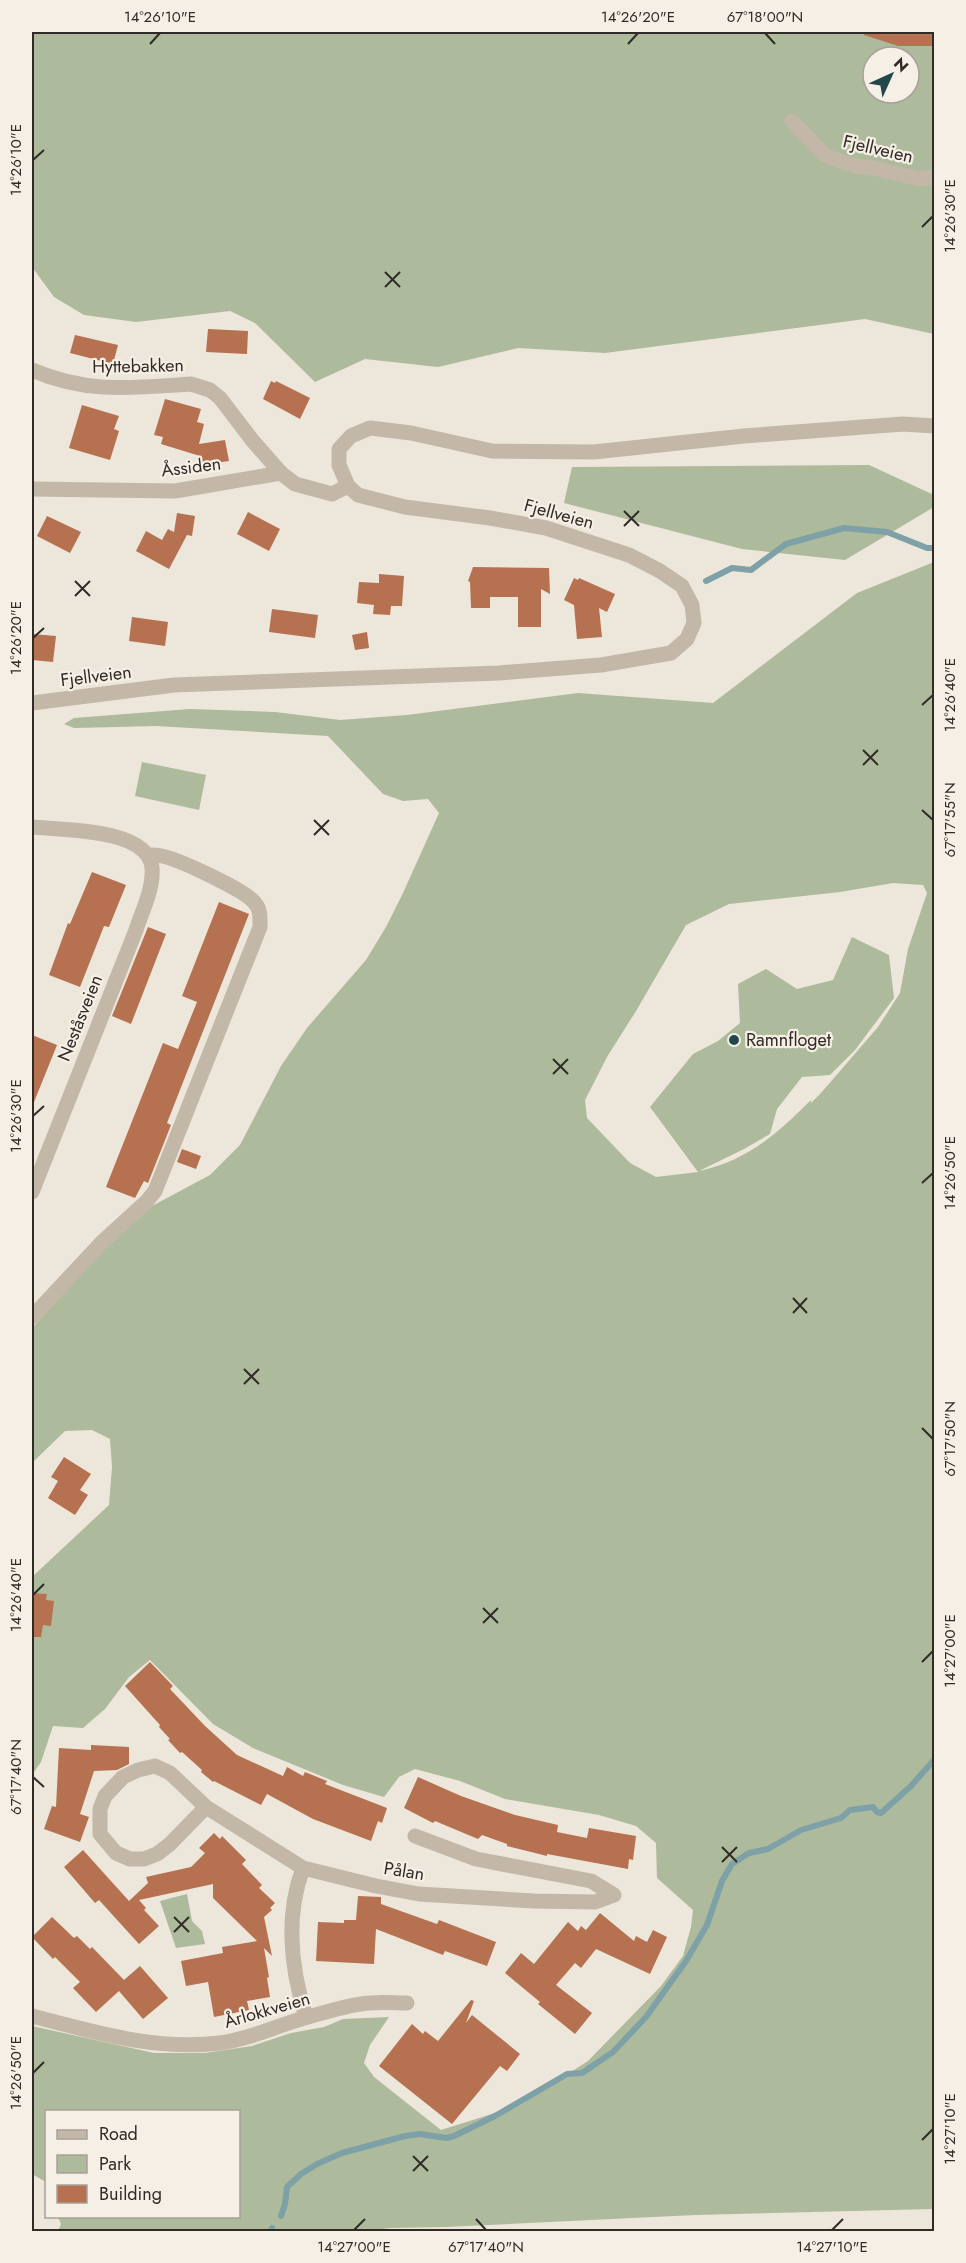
<svg xmlns="http://www.w3.org/2000/svg" width="966" height="2263" font-family="Jost,sans-serif">
	<style>
		.green { fill: #adba9c; fill-rule: evenodd }
		.lines { fill: none; stroke-linecap: round; stroke-linejoin: round }
		.stream { stroke: #7da1a6; stroke-width: 6 }
		.building { fill: #b57150 }
		.minor { stroke: #c3b7a8; stroke-width: 15 }
		.ticks { fill: none; stroke: #312b27; stroke-width: 2 }
		.poi-dot { fill: #22464d; stroke: #f6efe5; stroke-width: 2 }
		.labels { text-anchor: middle; dominant-baseline: central; stroke-width: 4.5; stroke-linejoin: round; paint-order: stroke }
		.street-label { font-size: 18px; fill: #312b27; stroke: #f6efe5 }
		.poi-label { font-size: 18px; fill: #312b27; stroke: #f6efe5; text-anchor: start }
		.neatline { fill: none; stroke: #312b27; stroke-width: 2 }
		.ticks-label { font-size: 15px; text-anchor: middle; fill: #312b27 }
	</style>
	<rect width="100%" height="100%" fill="#ede6da"/>
	<!-- green -->
	<g class="green">
		<path d="M 32,32 L 934,32 L 934,334 L 865,319 L 605,353 L 518,348 L 438,367 L 365,359 L 315,382 L 255,323 L 230,311 L 136,322 L 84,315 L 54,297 L 32,267 ZM 873,57 L 909,57 L 909,93 L 873,93 Z"/>
		<path d="M 869,465 L 934,495 L 934,507 L 845,560 L 742,549 L 564,503 L 572,467 Z"/>
		<path d="M 934,562 L 934,2209 L 695,2215 L 446,2227 L 390,2228 L 362,2232 L 58,2231 L 61,2224 L 58,2217 L 238,2216 L 238,2112 L 46,2112 L 46,2182 L 32,2174 L 32,2026 L 154,2053 L 205,2053 L 252,2046 L 291,2033 L 324,2027 L 343,2019 L 389,2017 L 370,2045 L 364,2063 L 374,2077 L 441,2130 L 520,2105 L 588,2061 L 661,1986 L 683,1956 L 691,1927 L 693,1910 L 657,1878 L 656,1843 L 636,1826 L 599,1815 L 505,1799 L 460,1781 L 415,1769 L 399,1777 L 384,1797 L 343,1785 L 253,1748 L 213,1724 L 150,1660 L 129,1677 L 105,1709 L 83,1728 L 53,1726 L 41,1762 L 32,1775 L 32,1577 L 109,1505 L 112,1467 L 110,1439 L 92,1430 L 65,1431 L 35,1460 L 32,1462 L 32,1328 L 96,1257 L 152,1206 L 210,1175 L 240,1145 L 281,1066 L 307,1028 L 366,960 L 386,927 L 403,893 L 439,813 L 428,799 L 403,801 L 383,794 L 328,736 L 156,726 L 74,728 L 64,724 L 74,718 L 190,709 L 275,712 L 340,720 L 407,715 L 578,693 L 713,703 L 857,593 ZM 893,883 L 923,885 L 927,893 L 908,949 L 900,993 L 878,1027 L 821,1093 L 811,1103 L 811,1100 C 778,1133 747,1161 699,1171 L 744,1149 L 770,1134 L 777,1109 L 802,1077 L 830,1075 L 855,1050 L 894,998 L 889,955 L 852,937 L 833,980 L 797,989 L 766,969 L 738,984 L 740,1023 L 718,1041 L 693,1054 L 650,1107 L 698,1172 L 656,1177 L 630,1163 L 587,1118 L 585,1100 L 607,1057 L 636,1011 L 686,925 L 729,904 L 840,892 Z"/>
		<path d="M 142,762 L 206,775 L 199,810 L 135,796 Z"/>
		<path d="M 187,1894 L 192,1921 L 202,1931 L 205,1944 L 176,1948 L 160,1901 Z"/>
	</g>
	<g class="lines">
		<!-- stream -->
		<g class="stream">
			<path d="M 706,581 L 732,568 L 751,570 L 786,544 L 844,528 L 887,532 L 927,548 L 934,548"/>
			<path d="M 281,2216 L 285,2204 L 287,2187 L 301,2174 L 317,2164 L 342,2153 L 405,2136 L 420,2134 L 446,2138 L 454,2136 L 495,2116 L 567,2074 L 582,2073 L 613,2052 L 646,2017 L 686,1961 L 707,1925 L 722,1881 L 732,1864 L 749,1853 L 768,1849 L 801,1830 L 841,1818 L 850,1810 L 873,1807 L 877,1812 L 881,1813 L 911,1786 L 934,1760"/>
			<path d="M 270,2232 L 272,2228"/>
		</g>
	</g>
	<!-- building -->
	<g class="building">
		<path d="M 864,32 L 934,32 L 934,46 L 898,46 L 864,35 Z"/>
		<path d="M 208,329 L 248,331 L 247,354 L 206,352 Z"/>
		<path d="M 75,335 L 118,345 L 113,364 L 70,353 Z"/>
		<path d="M 271,381 L 275,383 L 276,381 L 310,398 L 300,419 L 263,399 Z"/>
		<path d="M 165,399 L 201,409 L 197,422 L 204,424 L 199,444 L 225,440 L 229,461 L 201,465 L 200,456 L 161,444 L 163,437 L 154,435 Z"/>
		<path d="M 82,405 L 119,416 L 114,429 L 119,431 L 110,460 L 69,448 Z"/>
		<path d="M 248,512 L 280,529 L 269,551 L 237,534 Z"/>
		<path d="M 177,513 L 195,516 L 192,536 L 187,535 L 169,569 L 136,551 L 146,531 L 162,540 L 168,529 L 174,532 Z"/>
		<path d="M 47,516 L 81,532 L 70,553 L 37,536 Z"/>
		<path d="M 473,567 L 549,568 L 550,594 L 541,589 L 541,627 L 518,627 L 518,597 L 490,597 L 490,608 L 471,608 L 470,582 L 468,581 Z"/>
		<path d="M 379,574 L 404,576 L 402,606 L 391,606 L 390,615 L 373,614 L 374,605 L 357,603 L 359,582 L 379,583 Z"/>
		<path d="M 574,578 L 578,580 L 579,578 L 615,594 L 607,612 L 599,608 L 602,637 L 577,639 L 574,605 L 564,600 Z"/>
		<path d="M 272,609 L 318,615 L 315,638 L 269,632 Z"/>
		<path d="M 132,617 L 168,622 L 165,646 L 129,641 Z"/>
		<path d="M 367,632 L 369,648 L 355,650 L 352,635 Z"/>
		<path d="M 32,634 L 56,636 L 53,662 L 32,660 Z"/>
		<path d="M 92,872 L 126,885 L 109,927 L 104,926 L 80,987 L 49,975 L 68,923 L 70,924 Z"/>
		<path d="M 219,902 L 249,914 L 167,1123 L 171,1125 L 148,1183 L 144,1181 L 135,1198 L 106,1187 L 163,1043 L 178,1049 L 197,1002 L 182,996 Z"/>
		<path d="M 148,927 L 166,934 L 131,1024 L 112,1016 Z"/>
		<path d="M 32,1035 L 57,1045 L 32,1107 Z"/>
		<path d="M 182,1149 L 201,1156 L 196,1169 L 177,1162 Z"/>
		<path d="M 64,1457 L 91,1474 L 80,1490 L 88,1495 L 75,1515 L 48,1498 L 58,1481 L 51,1477 Z"/>
		<path d="M 32,1593 L 47,1594 L 46,1600 L 54,1601 L 51,1626 L 43,1625 L 41,1637 L 32,1637 Z"/>
		<path d="M 150,1662 L 173,1686 L 170,1689 L 205,1726 L 237,1755 L 283,1776 L 287,1767 L 303,1776 L 305,1772 L 327,1781 L 325,1784 L 387,1808 L 382,1823 L 378,1821 L 371,1841 L 313,1819 L 267,1794 L 261,1805 L 214,1781 L 213,1782 L 201,1772 L 202,1770 L 182,1752 L 180,1753 L 168,1740 L 170,1739 L 159,1727 L 160,1725 L 125,1686 Z"/>
		<path d="M 91,1745 L 129,1747 L 129,1764 L 117,1770 L 94,1771 L 80,1814 L 89,1817 L 80,1842 L 44,1829 L 52,1806 L 56,1807 L 59,1748 L 91,1750 Z"/>
		<path d="M 418,1777 L 461,1796 L 515,1815 L 558,1825 L 557,1832 L 587,1838 L 589,1828 L 636,1836 L 633,1860 L 629,1859 L 628,1869 L 547,1854 L 547,1856 L 507,1846 L 507,1844 L 482,1835 L 478,1839 L 435,1821 L 433,1823 L 404,1808 Z"/>
		<path d="M 214,1833 L 220,1839 L 222,1836 L 246,1860 L 242,1864 L 262,1885 L 259,1888 L 275,1903 L 270,1908 L 272,1910 L 264,1917 L 272,1956 L 264,1948 L 269,1977 L 267,1978 L 270,1997 L 247,2001 L 249,2010 L 214,2017 L 208,1982 L 186,1986 L 181,1961 L 223,1953 L 222,1947 L 257,1941 L 213,1898 L 213,1884 L 139,1900 L 146,1908 L 144,1910 L 159,1926 L 139,1944 L 99,1900 L 95,1903 L 64,1867 L 83,1850 L 129,1901 L 148,1883 L 146,1877 L 191,1867 L 205,1853 L 199,1848 Z"/>
		<path d="M 358,1896 L 381,1897 L 381,1904 L 437,1924 L 439,1920 L 496,1942 L 487,1966 L 445,1951 L 443,1955 L 376,1929 L 374,1964 L 316,1961 L 318,1922 L 344,1923 L 344,1920 L 356,1920 Z"/>
		<path d="M 600,1913 L 634,1941 L 636,1936 L 647,1942 L 653,1930 L 667,1937 L 650,1974 L 596,1949 L 581,1968 L 575,1963 L 556,1985 L 592,2013 L 575,2034 L 538,2004 L 540,2002 L 505,1973 L 521,1953 L 534,1964 L 568,1922 L 578,1931 L 581,1926 L 586,1930 Z"/>
		<path d="M 52,1917 L 74,1938 L 77,1936 L 90,1949 L 92,1947 L 124,1980 L 140,1966 L 168,1998 L 143,2019 L 119,1991 L 96,2012 L 73,1988 L 80,1982 L 55,1957 L 53,1959 L 32,1937 Z"/>
		<path d="M 471,2000 L 474,2001 L 466,2023 L 472,2015 L 520,2054 L 507,2071 L 500,2066 L 452,2124 L 379,2066 L 412,2024 L 423,2034 L 425,2031 L 438,2041 Z"/>
	</g>
	<g class="lines">
		<!-- minor -->
		<g class="minor">
			<path d="M 792,121 L 826,156 L 855,166 L 873,168 L 920,179 L 934,177"/>
			<path d="M 32,370 C 88,394 132,388 191,384 L 210,390 L 220,398 L 252,440 L 281,473"/>
			<path d="M 32,489 L 175,491 L 281,473 L 295,484 L 332,494 L 348,486"/>
			<path d="M 32,703 L 174,685 L 499,673 L 601,665 L 671,653 L 687,639 L 694,623 L 692,605 L 682,586 L 660,571 L 629,555 L 546,528 L 490,518 L 405,507 L 358,495 L 348,486 L 339,465 L 339,449 L 351,436 L 370,428 L 411,433 L 492,451 L 594,452 L 744,436 L 903,424 L 934,426"/>
			<path d="M 32,827 C 61,830 147,828 152,867 C 154,888 142,911 136,930 L 32,1192"/>
			<path d="M 32,1317 L 102,1242 L 147,1201 L 155,1191 L 260,927 C 260,917 261,908 253,901 C 242,889 178,859 162,856 C 157,855 153,855 148,855"/>
			<path d="M 206,1807 L 170,1844 L 157,1854 L 144,1859 L 130,1859 L 116,1853 L 100,1834 L 100,1809 L 105,1796 L 123,1777 L 138,1770 L 155,1766 L 170,1773 L 206,1807 L 303,1868 L 376,1886 L 419,1894 L 534,1901 L 595,1902 L 614,1895 L 591,1881 L 476,1859 L 415,1836"/>
			<path d="M 303,1868 C 285,1916 291,1969 306,2017"/>
			<path d="M 32,2016 C 94,2032 155,2051 220,2043 C 251,2039 278,2025 308,2017 C 327,2012 350,2004 370,2003 C 382,2002 395,2003 407,2003"/>
		</g>
	</g>
	<!-- ticks -->
	<path class="ticks" d="M 765,33 L 775,44M 150,44 L 160,33M 628,44 L 638,33M 33,160 L 44,150M 922,227 L 933,216M 385,272 L 400,287M 385,287 L 400,272M 624,511 L 639,526M 624,526 L 639,511M 75,581 L 90,596M 75,596 L 90,581M 33,638 L 44,628M 922,705 L 933,695M 863,750 L 878,765M 863,765 L 878,750M 922,810 L 933,820M 314,820 L 329,835M 314,835 L 329,820M 553,1059 L 568,1074M 553,1074 L 568,1059M 33,1116 L 44,1106M 922,1183 L 933,1173M 793,1298 L 807,1313M 793,1313 L 807,1298M 244,1369 L 259,1384M 244,1384 L 259,1369M 922,1428 L 933,1439M 33,1595 L 44,1584M 483,1608 L 498,1623M 483,1623 L 498,1608M 922,1662 L 933,1651M 33,1777 L 44,1787M 722,1847 L 737,1862M 722,1862 L 737,1847M 174,1917 L 189,1932M 174,1932 L 189,1917M 33,2073 L 44,2062M 922,2140 L 933,2129M 413,2156 L 428,2171M 413,2171 L 428,2156M 476,2219 L 486,2230M 354,2230 L 365,2219M 832,2230 L 843,2219"/>
	<!-- markers -->
	<circle class="poi-dot" cx="734" cy="1040" r="6"/>
	<g class="labels">
		<!-- street labels -->
		<g class="street-label">
			<text transform="translate(878 149) rotate(13)">Fjellveien</text>
			<text transform="translate(138 366) rotate(-1)">Hyttebakken</text>
			<text transform="translate(191 467) rotate(-7)">Åssiden</text>
			<text transform="translate(559 514) rotate(15)">Fjellveien</text>
			<text transform="translate(96 676) rotate(-7)">Fjellveien</text>
			<text transform="translate(80 1018) rotate(-68)">Neståsveien</text>
			<text transform="translate(404 1871) rotate(9)">Pålan</text>
			<text transform="translate(267 2010) rotate(-16)">Årlokkveien</text>
		</g>
		<!-- poi labels -->
		<g class="poi-label">
			<text x="746" y="1040">Ramnfloget</text>
		</g>
	</g>
	<!-- border -->
	<rect width="966" height="2263" fill="none" stroke="#f6efe5" stroke-width="66"/>
	<!-- legend -->
	<rect x="45" y="2110" width="195" height="108" fill="#f6efe5" stroke="#a7a199" stroke-width="1.5"/>
	<rect x="57" y="2130" width="30" height="9" fill="#c3b7a8" stroke="#a7a199" stroke-width="1.5"/>
	<text x="99" y="2140" font-size="18" fill="#312b27">Road</text>
	<rect x="57" y="2155" width="30" height="18" fill="#adba9c" stroke="#a7a199" stroke-width="1.5"/>
	<text x="99" y="2170" font-size="18" fill="#312b27">Park</text>
	<rect x="57" y="2185" width="30" height="18" fill="#b57150" stroke="#a7a199" stroke-width="1.5"/>
	<text x="99" y="2200" font-size="18" fill="#312b27">Building</text>
	<!-- north arrow -->
	<g transform="translate(891 75) rotate(45)"><circle r="28" fill="#f6efe5" stroke="#a7a199" stroke-width="1.5"/>
	<path d="M0-4.5L10 22L0 15L-10 22Z" fill="#22464d"/>
	<text y="-9" font-size="16" font-weight="bold" text-anchor="middle" fill="#312b27">N</text>
	</g>
	<rect x="33" y="33" width="900" height="2197" class="neatline"/>
	<g class="ticks-label">
		<text x="160" y="22">14°26'10"E</text>
		<text x="638" y="22">14°26'20"E</text>
		<text x="765" y="22">67°18'00"N</text>
		<text transform="translate(16 160) rotate(-90)" y="5">14°26'10"E</text>
		<text transform="translate(950 216) rotate(-90)" y="5">14°26'30"E</text>
		<text transform="translate(16 638) rotate(-90)" y="5">14°26'20"E</text>
		<text transform="translate(950 695) rotate(-90)" y="5">14°26'40"E</text>
		<text transform="translate(950 820) rotate(-90)" y="5">67°17'55"N</text>
		<text transform="translate(16 1116) rotate(-90)" y="5">14°26'30"E</text>
		<text transform="translate(950 1173) rotate(-90)" y="5">14°26'50"E</text>
		<text transform="translate(950 1439) rotate(-90)" y="5">67°17'50"N</text>
		<text transform="translate(16 1595) rotate(-90)" y="5">14°26'40"E</text>
		<text transform="translate(950 1651) rotate(-90)" y="5">14°27'00"E</text>
		<text transform="translate(16 1777) rotate(-90)" y="5">67°17'40"N</text>
		<text transform="translate(16 2073) rotate(-90)" y="5">14°26'50"E</text>
		<text transform="translate(950 2129) rotate(-90)" y="5">14°27'10"E</text>
		<text x="354" y="2252">14°27'00"E</text>
		<text x="486" y="2252">67°17'40"N</text>
		<text x="832" y="2252">14°27'10"E</text>
	</g>
</svg>
